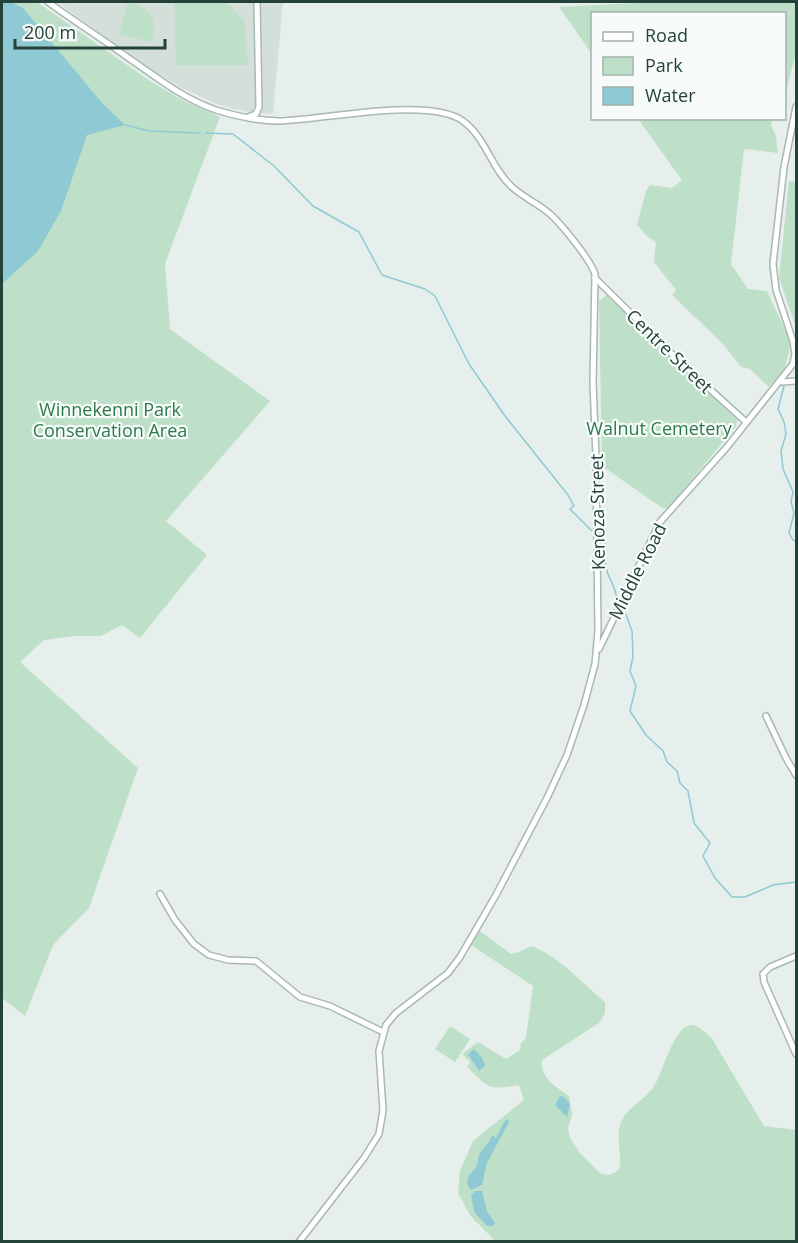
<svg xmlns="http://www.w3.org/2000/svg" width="798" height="1243" font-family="'Open Sans',sans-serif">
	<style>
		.built { fill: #d4dfda }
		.green { fill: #bfe0c8 }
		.water { fill: #8ec9d4 }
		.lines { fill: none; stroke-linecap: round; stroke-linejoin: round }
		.stream { stroke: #8ec9d4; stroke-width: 1.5 }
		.minor-casing { stroke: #a8b8b2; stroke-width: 8 }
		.minor { stroke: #fff; stroke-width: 5 }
		.labels { text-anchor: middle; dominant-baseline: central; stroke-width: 4.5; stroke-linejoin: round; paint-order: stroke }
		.street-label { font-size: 18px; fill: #24423a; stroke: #f7fbf9 }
		.park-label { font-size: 18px; fill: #2d7a4b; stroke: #f7fbf9 }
	</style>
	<rect width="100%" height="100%" fill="#e6efeb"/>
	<!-- built -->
	<path class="built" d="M 57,2 L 283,2 L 273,114 L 254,113 L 234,109 L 214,103 L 180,87 L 150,69 Z"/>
	<!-- green -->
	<g class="green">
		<path d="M 2,2 L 37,2 L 150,81 L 186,102 L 220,117 L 165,264 L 170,329 L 270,401 L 166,521 L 207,555 L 140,638 L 122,625 L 101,636 L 76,636 L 44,640 L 20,662 L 138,768 L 89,908 L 53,945 L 25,1016 L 2,998 Z"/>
		<path d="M 128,2 C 151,8 157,19 153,42 L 119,35 Z"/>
		<path d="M 174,2 L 226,2 L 244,21 L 248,65 L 176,65 Z"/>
		<path d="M 654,2 L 796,2 L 796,52 L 785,96 L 784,14 L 592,14 L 592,54 L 559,7 Z"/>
		<path d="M 638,119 L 773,119 L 771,125 L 776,136 L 778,153 L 744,149 L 731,264 L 748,289 L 767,291 L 791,343 L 785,368 L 769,387 L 750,369 L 741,367 L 723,344 L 672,295 L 676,290 L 654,262 L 656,242 L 648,237 L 637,225 L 646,191 L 650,185 L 672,188 L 682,180 Z"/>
		<path d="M 789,181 L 796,182 L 796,327 L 779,278 Z"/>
		<path d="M 607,295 L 737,420 L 736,426 L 668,509 L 661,507 L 602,466 L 599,301 Z"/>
		<path d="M 480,931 L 511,954 L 519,952 L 531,946 C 559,956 583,984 605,1002 L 605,1013 L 599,1023 L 542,1060 C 540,1078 556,1087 569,1096 L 572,1115 L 568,1128 L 570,1138 L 580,1153 L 601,1174 L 610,1175 L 619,1170 C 623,1154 614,1136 622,1120 C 629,1106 646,1099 654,1086 C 663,1073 674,1024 692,1025 C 699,1026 706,1033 711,1037 L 764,1126 L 796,1130 L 796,1241 L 495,1241 L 470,1215 L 458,1193 L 460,1171 L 473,1141 L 524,1100 L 519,1085 C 487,1090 490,1089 467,1067 L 470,1062 L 462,1054 L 478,1042 L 506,1059 L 520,1050 L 521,1043 L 526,1038 L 533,986 L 471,945 Z"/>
		<path d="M 450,1026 L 470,1039 L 455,1062 L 435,1049 Z"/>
	</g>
	<!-- water -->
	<g class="water">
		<path d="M 2,2 L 11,2 L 23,8 L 102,103 L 125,125 L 87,135 L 61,211 L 38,251 L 2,284 Z"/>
		<path d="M 474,1049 C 480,1055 483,1058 485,1066 L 479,1071 L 468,1054 Z"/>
		<path d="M 560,1096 L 564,1097 L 570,1104 L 567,1117 L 555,1105 Z"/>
		<path d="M 508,1119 L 509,1122 L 487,1163 L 482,1185 L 471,1190 C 462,1179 472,1174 477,1165 C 478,1162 478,1158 479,1155 C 483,1147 490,1143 492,1135 L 496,1138 L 504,1122 Z"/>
		<path d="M 475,1191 L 482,1191 L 487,1211 L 495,1223 L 493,1226 L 487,1226 L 475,1213 L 471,1196 Z"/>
	</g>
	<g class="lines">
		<!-- stream -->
		<g class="stream">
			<path d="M 125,125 L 149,131 L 200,133"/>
			<path d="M 206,133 L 233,134 L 274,166 L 313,206 L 359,232 L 382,275 L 425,289 L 435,296 L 469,364 L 505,416 L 568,495 L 574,506 L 570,509 L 592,531"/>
			<path d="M 784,386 L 778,409 L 784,422 L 786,434 L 781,451 L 783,469 L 793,492 L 791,502 L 794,513 L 789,533 L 793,540 L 796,541"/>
			<path d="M 602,534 C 609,546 604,555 606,568 C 609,580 615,584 617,600"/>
			<path d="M 624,609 L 632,631 L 633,657 L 630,671 L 636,686 L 630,711 L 646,735 L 663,751 L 667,762 L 677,771 L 680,783 L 688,791 L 694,823 L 710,843 L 703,856 L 715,878 L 732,897 L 745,897 L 773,885 L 796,882"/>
		</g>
		<defs>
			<g id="minor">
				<path d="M 48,2 C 74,21 101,38 127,57 C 155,76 183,99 216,110 C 236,116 258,121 279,121 C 323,120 429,96 463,121 C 486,138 491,168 512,187 C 522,196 534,202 545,210 C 558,219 590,259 595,274 L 593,383 L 596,457 L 598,631 L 595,664 L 584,705 L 567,755 L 547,798 L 496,895 L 460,957 L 448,973 L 396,1013 L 386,1025 L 379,1051 L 383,1110 L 379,1134 L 364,1158 L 299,1242"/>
				<path d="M 248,117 L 256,114 L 259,107 L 257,2"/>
				<path d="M 595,278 L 681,363 L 746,422"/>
				<path d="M 782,382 L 796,381"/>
				<path d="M 599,649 L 660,522 L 727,447 L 793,364 L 795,354 L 793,341 L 776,290 L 773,264 L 784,167 L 796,107"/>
				<path d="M 766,716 L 786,758 L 796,775"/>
				<path d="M 160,894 L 175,920 L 194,944 L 209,955 L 228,960 L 256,961 L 300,997 L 330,1006 L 383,1032"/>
				<path d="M 796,956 L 770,967 L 763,974 L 764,982 L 796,1054"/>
			</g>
		</defs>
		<!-- minor casing -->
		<use href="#minor" class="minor-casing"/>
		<!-- minor -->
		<use href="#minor" class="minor"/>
	</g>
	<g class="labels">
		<!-- street labels -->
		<g class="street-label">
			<text transform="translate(670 351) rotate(44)">Centre Street</text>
			<text transform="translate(597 512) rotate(-91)">Kenoza Street</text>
			<text transform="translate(637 571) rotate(-63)">Middle Road</text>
		</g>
		<!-- park labels -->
		<g class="park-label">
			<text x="110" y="409">Winnekenni Park<tspan x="110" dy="21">Conservation Area</tspan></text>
			<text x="659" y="428">Walnut Cemetery</text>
		</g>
	</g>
	<!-- border -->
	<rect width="798" height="1243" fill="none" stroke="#24423a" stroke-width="6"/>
	<!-- legend -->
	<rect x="591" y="12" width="195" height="108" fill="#f7fbf9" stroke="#a3b1ad" stroke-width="1.5"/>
	<rect x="603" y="32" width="30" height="9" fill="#ffffff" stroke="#a3b1ad" stroke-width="1.5"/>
	<text x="645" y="42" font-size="18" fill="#24423a">Road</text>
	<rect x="603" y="57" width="30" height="18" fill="#bfe0c8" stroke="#a3b1ad" stroke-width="1.5"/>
	<text x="645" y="72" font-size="18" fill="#24423a">Park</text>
	<rect x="603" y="87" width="30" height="18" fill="#8ec9d4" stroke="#a3b1ad" stroke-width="1.5"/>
	<text x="645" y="102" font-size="18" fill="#24423a">Water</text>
	<!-- scale -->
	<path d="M15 39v9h150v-9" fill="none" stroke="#24423a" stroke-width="3"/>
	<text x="24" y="39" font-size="18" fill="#24423a" stroke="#f7fbf9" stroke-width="4.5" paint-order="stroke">200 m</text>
</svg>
